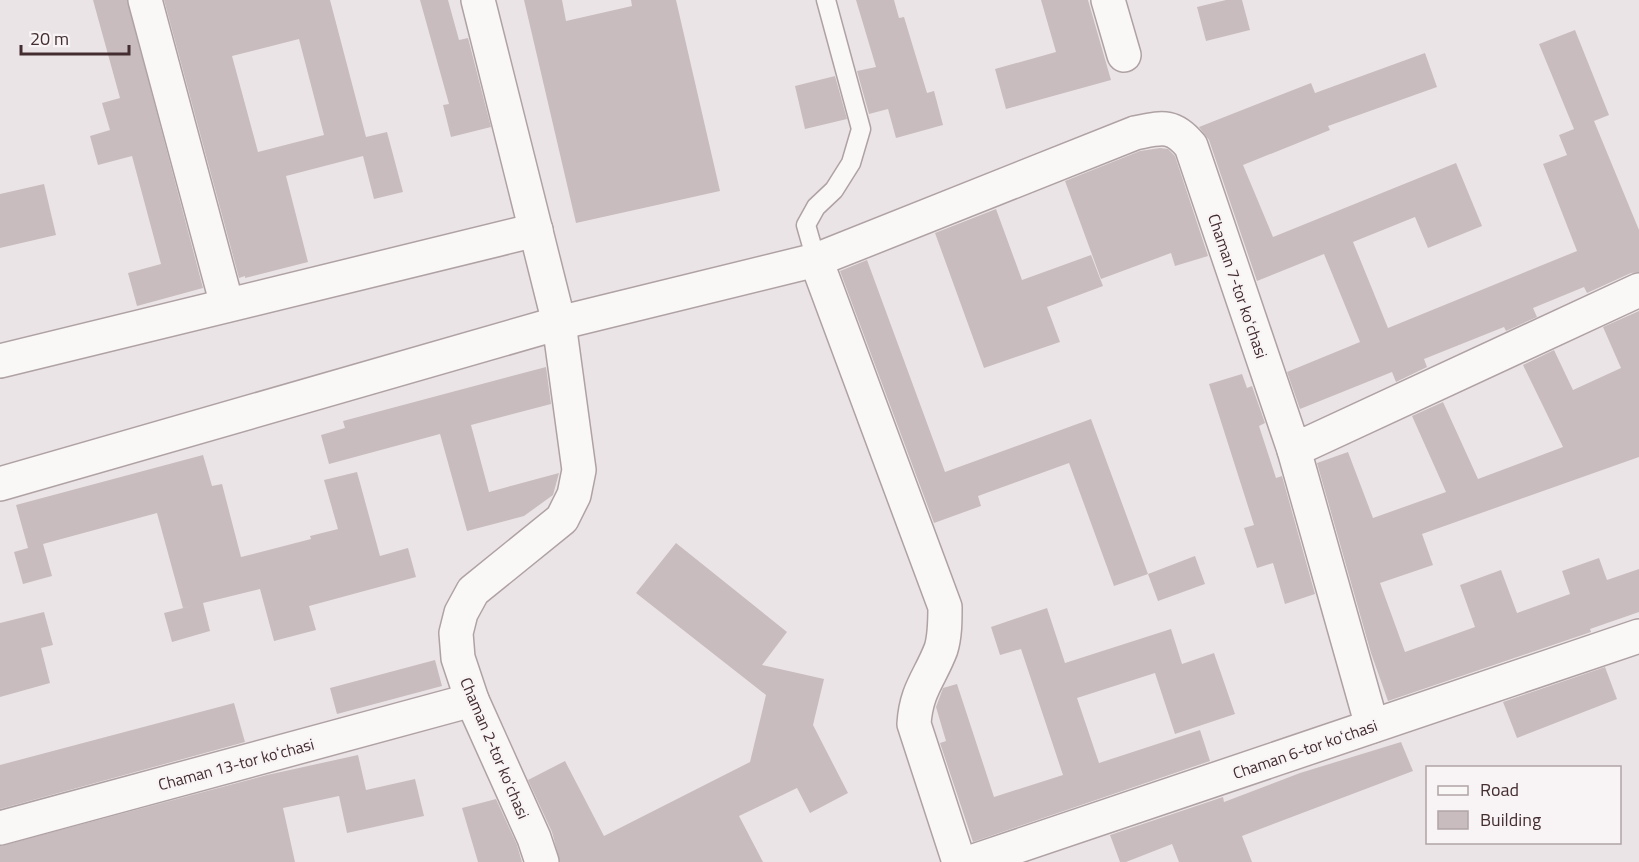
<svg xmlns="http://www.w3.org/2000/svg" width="1639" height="862" font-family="'Titillium Web',sans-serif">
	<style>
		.building { fill: #c8bcbe; fill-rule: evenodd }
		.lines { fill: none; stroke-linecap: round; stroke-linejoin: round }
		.lane-casing { stroke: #afa2a4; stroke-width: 21 }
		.street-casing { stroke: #afa2a4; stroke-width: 36 }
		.lane { stroke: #faf7f7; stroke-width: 18 }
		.street { stroke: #faf7f7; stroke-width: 33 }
		.labels { text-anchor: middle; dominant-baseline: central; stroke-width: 4.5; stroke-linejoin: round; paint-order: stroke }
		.street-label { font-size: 16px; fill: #432d30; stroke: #f8f4f5 }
	</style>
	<rect width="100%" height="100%" fill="#ebe4e6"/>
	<!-- building -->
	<g class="building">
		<path d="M 93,0 L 127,0 L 203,288 L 137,306 L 128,273 L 161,264 L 132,156 L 98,165 L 90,136 L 110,130 L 102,103 L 120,98 Z"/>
		<path d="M 164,0 L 330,0 L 366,137 L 387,132 L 403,192 L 374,199 L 363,156 L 286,176 L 308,262 L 245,278 L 245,276 L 239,278 ZM 299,39 L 324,135 L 258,152 L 232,56 Z"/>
		<path d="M 420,0 L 448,0 L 459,40 L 468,38 L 491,127 L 451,137 L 443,105 L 449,104 Z"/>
		<path d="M 524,0 L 562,0 L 566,21 L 632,6 L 631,0 L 676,0 L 720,191 L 576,223 Z"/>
		<path d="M 856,0 L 894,0 L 899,18 L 904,17 L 927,93 L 934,91 L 943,125 L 896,138 L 888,109 L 869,114 L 857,71 L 876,67 Z"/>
		<path d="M 1041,0 L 1088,0 L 1111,80 L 1006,109 L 995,69 L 1056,52 Z"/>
		<path d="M 1226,0 L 1242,0 L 1250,30 L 1206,41 L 1197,7 Z"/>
		<path d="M 1575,30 L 1609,115 L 1594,121 L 1639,230 L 1639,272 L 1631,273 L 1587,293 L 1584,287 L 1533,308 L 1537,317 L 1506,331 L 1504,327 L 1424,359 L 1427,367 L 1396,382 L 1392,372 L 1300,409 L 1287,372 L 1360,342 L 1324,254 L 1257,281 L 1209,140 L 1199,127 L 1311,83 L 1315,93 L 1425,53 L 1437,87 L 1328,126 L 1330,130 L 1243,165 L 1273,237 L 1456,163 L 1482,226 L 1428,248 L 1415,217 L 1353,242 L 1388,328 L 1577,251 L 1543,164 L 1567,155 L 1559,135 L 1574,129 L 1539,44 Z"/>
		<path d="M 835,76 L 847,119 L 805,129 L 795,86 Z"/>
		<path d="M 1160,148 L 1168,149 L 1175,156 L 1208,256 L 1175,266 L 1171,253 L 1101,279 L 1065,181 L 1140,151 Z"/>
		<path d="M 44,184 L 56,235 L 0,248 L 0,194 Z"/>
		<path d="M 996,209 L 1022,280 L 1091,255 L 1103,286 L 1047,307 L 1060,342 L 984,368 L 935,233 Z"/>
		<path d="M 867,260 L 945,472 L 1091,419 L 1148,574 L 1114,586 L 1069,463 L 978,496 L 981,506 L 934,523 L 840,271 Z"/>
		<path d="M 1639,311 L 1639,457 L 1422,534 L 1433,565 L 1380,583 L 1405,652 L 1475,627 L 1460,585 L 1501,570 L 1517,613 L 1570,594 L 1562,571 L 1599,558 L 1607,580 L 1639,569 L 1639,612 L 1590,629 L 1591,632 L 1388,701 L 1371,653 L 1317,463 L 1348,452 L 1373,518 L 1446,492 L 1412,416 L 1443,402 L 1478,479 L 1563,447 L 1523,365 L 1554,350 L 1573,390 L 1621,368 L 1603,327 Z"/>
		<path d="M 546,367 L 551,404 L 471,425 L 489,492 L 559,473 L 553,495 L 524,516 L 467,531 L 440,434 L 329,464 L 321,435 L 345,428 L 343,421 Z"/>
		<path d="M 1242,374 L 1247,388 L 1252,386 L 1265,423 L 1259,426 L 1276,478 L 1282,476 L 1315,594 L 1285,604 L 1273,563 L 1257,568 L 1244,528 L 1254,525 L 1209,384 Z"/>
		<path d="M 203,455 L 212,486 L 222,484 L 241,557 L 311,539 L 310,536 L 338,529 L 324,480 L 357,472 L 380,556 L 408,548 L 416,577 L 309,606 L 316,630 L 274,641 L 260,589 L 203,603 L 210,631 L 172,642 L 164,613 L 195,605 L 183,608 L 157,513 L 43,544 L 52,576 L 23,584 L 14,552 L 28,548 L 16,505 Z"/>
		<path d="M 676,543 L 787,632 L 762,665 L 824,679 L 813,725 L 848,793 L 810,813 L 797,788 L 739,816 L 763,862 L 560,862 L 552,832 L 528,780 L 565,761 L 604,836 L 750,762 L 766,695 L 636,593 Z"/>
		<path d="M 1195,556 L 1205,584 L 1158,601 L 1148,574 Z"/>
		<path d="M 1047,608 L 1065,663 L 1171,629 L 1182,664 L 1214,653 L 1235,714 L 1175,734 L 1155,673 L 1077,698 L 1099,763 L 1200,730 L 1210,761 L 973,842 L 940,743 L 946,741 L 936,707 L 943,688 L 957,684 L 994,797 L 1063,775 L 1021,649 L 1000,655 L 991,627 Z"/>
		<path d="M 44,612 L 53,645 L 41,648 L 50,683 L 0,697 L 0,623 Z"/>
		<path d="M 435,660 L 442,686 L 337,714 L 330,688 Z"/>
		<path d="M 1605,667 L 1617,699 L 1517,738 L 1503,702 Z"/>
		<path d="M 234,703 L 245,742 L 0,809 L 0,765 Z"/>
		<path d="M 1401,742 L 1413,771 L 1242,836 L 1252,862 L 1179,862 L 1172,844 L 1126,862 L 1120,862 L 1110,835 L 1223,797 L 1224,802 L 1300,773 Z"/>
		<path d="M 358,755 L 366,790 L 415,779 L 424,816 L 347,833 L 339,796 L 283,808 L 295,862 L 0,862 L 0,846 L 267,775 Z"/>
		<path d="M 496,799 L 517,845 L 522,862 L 478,862 L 462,808 Z"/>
	</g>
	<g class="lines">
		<defs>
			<path id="lane" d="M 816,260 L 806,225 L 816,207 L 834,190 L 851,163 L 861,129 L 826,0"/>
			<g id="street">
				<path d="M 145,0 L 227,305"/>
				<path d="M 478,0 L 559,323 L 816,260 L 1135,133 C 1161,128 1172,123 1191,146 L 1294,450 L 1639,290"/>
				<path d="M 1108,0 L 1124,55"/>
				<path d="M 816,260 L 945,607 C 945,621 945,636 941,649 C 930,678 916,690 914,724 L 959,862"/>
				<path d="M 0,361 L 536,230"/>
				<path d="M 1294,450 L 1372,726"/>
				<path d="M 0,484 L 559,323 L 579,470 L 574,495 L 562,519 L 473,591 L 461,613 L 456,633 L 458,658 L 472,700 L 534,838 L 542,862"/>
				<path d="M 0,828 L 472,700"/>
				<path d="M 971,862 L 1639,636"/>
			</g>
		</defs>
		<!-- lane casing -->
		<use href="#lane" class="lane-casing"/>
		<!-- street casing -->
		<use href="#street" class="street-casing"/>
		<!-- lane -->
		<use href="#lane" class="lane"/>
		<!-- street -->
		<use href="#street" class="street"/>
	</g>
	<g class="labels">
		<!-- street labels -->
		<g class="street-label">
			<text transform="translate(1238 286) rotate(71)">Chaman 7-tor koʻchasi</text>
			<text transform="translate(495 748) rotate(67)">Chaman 2-tor koʻchasi</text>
			<text transform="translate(1305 749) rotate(-19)">Chaman 6-tor koʻchasi</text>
			<text transform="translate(236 764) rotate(-15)">Chaman 13-tor koʻchasi</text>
		</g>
	</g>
	<!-- legend -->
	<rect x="1426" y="766" width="195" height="78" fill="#f8f4f5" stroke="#b0a4a6" stroke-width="1.5"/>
	<rect x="1438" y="786" width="30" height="9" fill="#faf7f7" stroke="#b0a4a6" stroke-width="1.5"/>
	<text x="1480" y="796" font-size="18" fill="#432d30">Road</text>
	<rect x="1438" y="811" width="30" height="18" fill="#c8bcbe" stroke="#b0a4a6" stroke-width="1.5"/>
	<text x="1480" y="826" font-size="18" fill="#432d30">Building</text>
	<!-- scale -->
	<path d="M21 45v9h108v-9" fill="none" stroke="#432d30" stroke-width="3"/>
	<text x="30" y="45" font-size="18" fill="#432d30" stroke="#f8f4f5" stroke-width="4.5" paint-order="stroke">20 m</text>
</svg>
